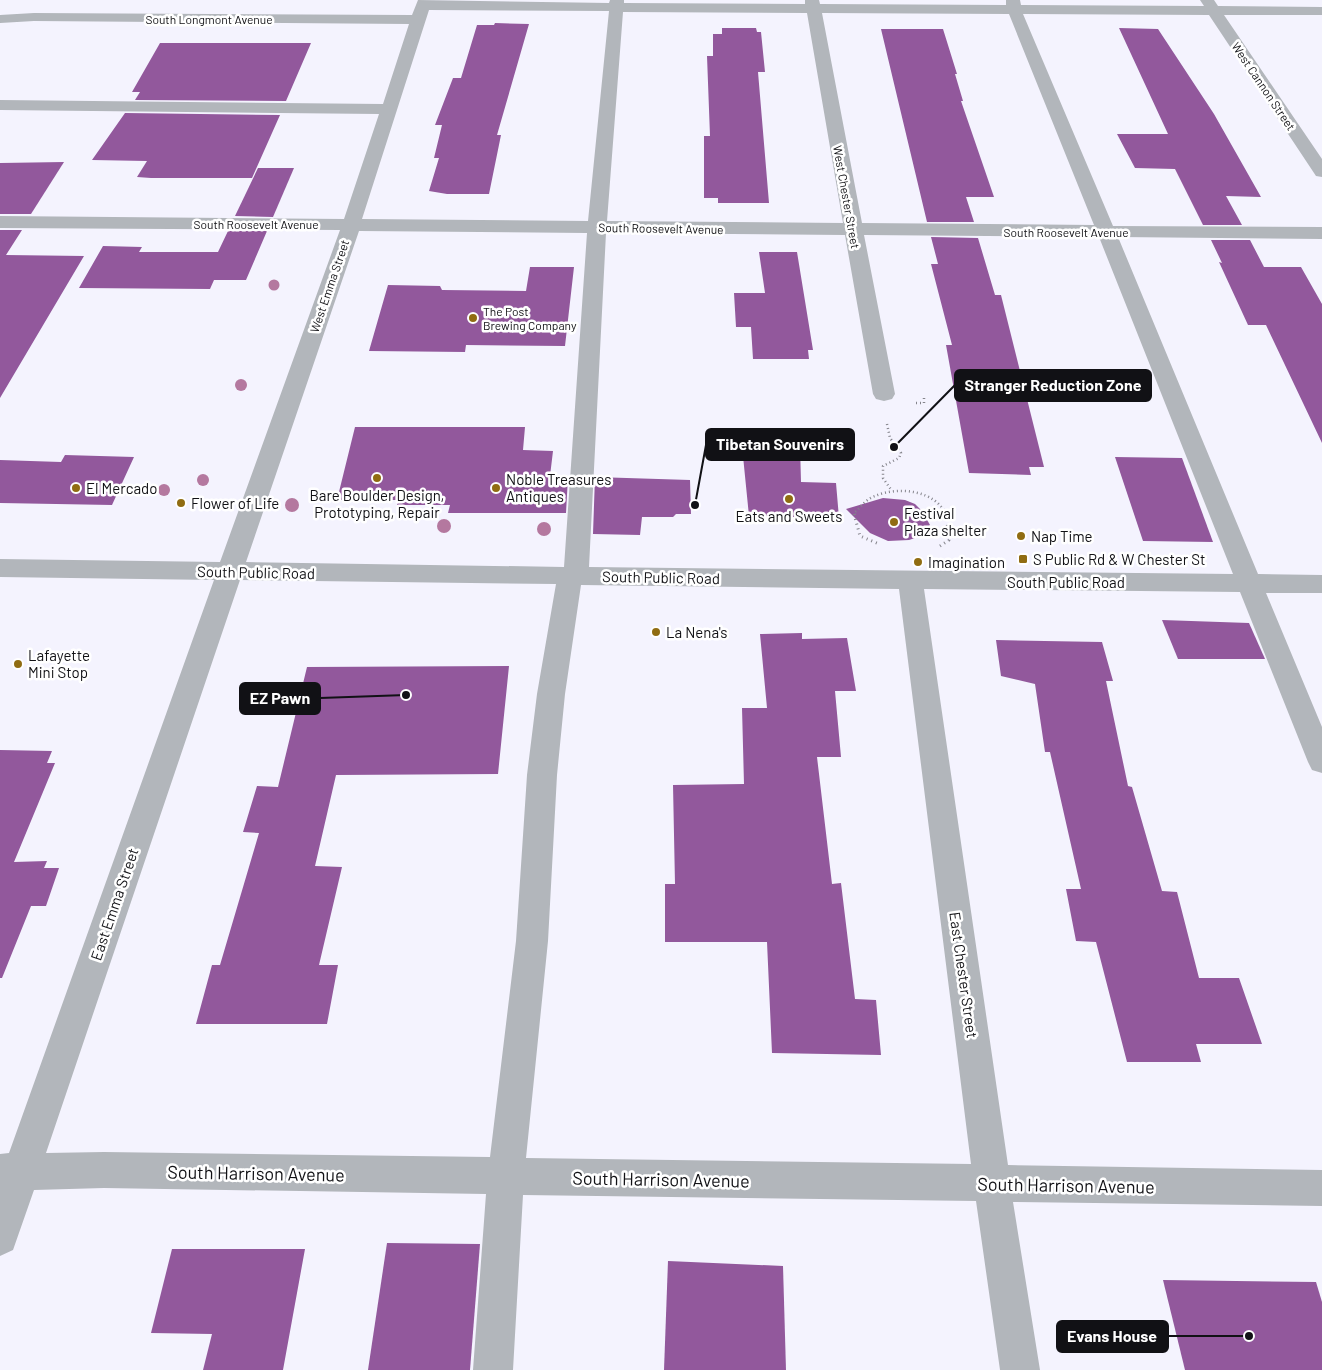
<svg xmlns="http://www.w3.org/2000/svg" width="1322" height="1370" font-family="Barlow,sans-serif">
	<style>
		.building { fill: #92589c }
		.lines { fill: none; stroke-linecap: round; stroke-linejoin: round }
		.path-far1 { stroke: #85858c; stroke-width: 2.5; stroke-dasharray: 1 3; stroke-linecap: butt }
		.path { stroke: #85858c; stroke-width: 3; stroke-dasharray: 1 4; stroke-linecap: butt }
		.minor { fill: #b2b6bb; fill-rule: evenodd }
		.tree { fill: #b4789f }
		.poi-dot { fill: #906c12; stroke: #fff; stroke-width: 2 }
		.labels { text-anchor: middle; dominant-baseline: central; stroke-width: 5; stroke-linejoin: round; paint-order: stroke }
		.far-street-label { font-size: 12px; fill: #111115; stroke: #fff }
		.far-poi-label { font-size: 12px; fill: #111115; stroke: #fff; text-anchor: start }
		.poi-label { font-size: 15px; fill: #111115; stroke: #fff; text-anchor: start }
		.street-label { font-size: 15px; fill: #111115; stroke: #fff }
		.near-street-label { font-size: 18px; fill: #111115; stroke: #fff }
		.leader { fill: none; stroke: #111115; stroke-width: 2 }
		.callout-dot { fill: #111115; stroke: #fff; stroke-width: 2 }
		.callout { fill: #111115; stroke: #111115; stroke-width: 2 }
		.callout-label { font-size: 16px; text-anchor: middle; font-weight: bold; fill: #fff }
	</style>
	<rect width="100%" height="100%" fill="#f4f3fe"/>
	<!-- building -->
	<g class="building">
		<path d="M 495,23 L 529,24 L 497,135 L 501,135 L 489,194 L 447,194 L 429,191 L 439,158 L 434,158 L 442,125 L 435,125 L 453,78 L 461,78 L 477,25 L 494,25 Z"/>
		<path d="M 722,28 L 756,28 L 757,32 L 761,32 L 765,72 L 758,72 L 769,203 L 718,203 L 718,198 L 704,198 L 704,136 L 710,136 L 707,56 L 713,56 L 713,34 L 722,34 Z"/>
		<path d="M 1119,28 L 1158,29 L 1214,114 L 1261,197 L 1226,196 L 1242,225 L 1203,225 L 1175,169 L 1135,168 L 1117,134 L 1168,134 Z"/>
		<path d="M 881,29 L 943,29 L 957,74 L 955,74 L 963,101 L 961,101 L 994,197 L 966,197 L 974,222 L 927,222 Z"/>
		<path d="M 160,43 L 311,43 L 286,101 L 135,100 L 140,92 L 132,92 Z"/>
		<path d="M 125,113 L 280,115 L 252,178 L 151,178 L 137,177 L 147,161 L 92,160 Z"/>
		<path d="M 64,162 L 31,214 L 0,214 L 0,163 Z"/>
		<path d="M 258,168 L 294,168 L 273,217 L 235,216 Z"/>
		<path d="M 0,230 L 22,230 L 6,255 L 84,256 L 0,398 Z"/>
		<path d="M 228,231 L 267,231 L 246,280 L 214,280 L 210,289 L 79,288 L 103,246 L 142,247 L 139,252 L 218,252 Z"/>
		<path d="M 931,237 L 978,238 L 995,295 L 1001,295 L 1044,467 L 1029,467 L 1031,475 L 969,473 L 946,345 L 952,345 L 931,264 L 938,264 Z"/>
		<path d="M 1211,240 L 1250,240 L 1264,267 L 1301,267 L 1322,304 L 1322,443 L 1266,325 L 1248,325 L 1219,262 L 1222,263 Z"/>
		<path d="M 759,252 L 797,252 L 813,350 L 808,350 L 809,359 L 753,359 L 751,327 L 736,327 L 734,293 L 765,293 Z"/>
		<path d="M 530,267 L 574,267 L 565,346 L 466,345 L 465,352 L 369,351 L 388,285 L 440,286 L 442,290 L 526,291 Z"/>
		<path d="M 355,427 L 525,427 L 523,450 L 553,451 L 550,476 L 568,477 L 566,513 L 448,513 L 450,505 L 397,505 L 399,500 L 337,500 Z"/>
		<path d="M 741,436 L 794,437 L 794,446 L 800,446 L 801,482 L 836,483 L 839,518 L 749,516 Z"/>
		<path d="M 65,455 L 134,457 L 112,505 L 0,503 L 0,460 L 61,462 Z"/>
		<path d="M 1115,457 L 1182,458 L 1213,542 L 1143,541 Z"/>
		<path d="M 595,477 L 690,480 L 691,514 L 676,514 L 673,517 L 642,517 L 640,535 L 593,534 Z"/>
		<path d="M 883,498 L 905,500 L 915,504 L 922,511 L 930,525 L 918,537 L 909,540 L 888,541 L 870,533 L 846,509 Z"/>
		<path d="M 1162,620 L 1249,623 L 1265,659 L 1178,659 Z"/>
		<path d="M 802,633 L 802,639 L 847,638 L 856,691 L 835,691 L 841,757 L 817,757 L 832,884 L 841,883 L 855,999 L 876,1000 L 881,1055 L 772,1053 L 767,942 L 665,942 L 665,884 L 675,884 L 673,785 L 744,784 L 742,708 L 767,708 L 760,634 Z"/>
		<path d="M 996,640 L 1102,642 L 1113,681 L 1106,681 L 1128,786 L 1132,787 L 1162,891 L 1177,892 L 1199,978 L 1239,978 L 1262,1044 L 1196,1044 L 1201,1062 L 1127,1062 L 1096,942 L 1076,941 L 1066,889 L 1081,889 L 1050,752 L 1045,752 L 1035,684 L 1001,676 Z"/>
		<path d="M 509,666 L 498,774 L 336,775 L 315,866 L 342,867 L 319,965 L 338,965 L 327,1024 L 196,1024 L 212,965 L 220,965 L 259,833 L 243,832 L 257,786 L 278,787 L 307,667 Z"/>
		<path d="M 0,750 L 52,751 L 47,763 L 55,763 L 14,862 L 47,861 L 44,868 L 59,868 L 46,906 L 31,906 L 2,978 L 0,978 Z"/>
		<path d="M 387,1243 L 480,1244 L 470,1370 L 368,1370 Z"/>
		<path d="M 172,1249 L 305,1249 L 283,1370 L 203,1370 L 212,1334 L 151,1333 Z"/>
		<path d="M 668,1261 L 783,1266 L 786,1370 L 664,1370 Z"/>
		<path d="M 1163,1280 L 1316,1282 L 1322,1302 L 1322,1370 L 1185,1370 Z"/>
	</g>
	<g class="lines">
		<!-- path-far1 -->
		<g class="path-far1">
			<path d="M 916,403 L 924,403 L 924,395"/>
			<path d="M 887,424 L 890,438 L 901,453 L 899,458 L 883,466 L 883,478 L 892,491"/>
			<path d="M 855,515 L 854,513 C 861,507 866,499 875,496 C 898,486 936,490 946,515"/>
		</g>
		<!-- path -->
		<g class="path">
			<path d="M 854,514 L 860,536 L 879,544"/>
			<path d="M 940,546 L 949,540 L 946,514"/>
		</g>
		<!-- minor -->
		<path class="minor" d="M 418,0 L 609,3 L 610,0 L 624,0 L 624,3 L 805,4 L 805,0 L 819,0 L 820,4 L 1006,5 L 1006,0 L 1020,0 L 1021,5 L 1204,6 L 1200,0 L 1214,0 L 1218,6 L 1322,7 L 1322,15 L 1224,15 L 1322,159 L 1322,177 L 1316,176 L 1209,15 L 1023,14 L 1113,226 L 1322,227 L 1322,239 L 1118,237 L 1258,574 L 1322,575 L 1322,593 L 1266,593 L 1322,727 L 1322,773 L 1312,770 L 1308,762 L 1240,592 L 924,589 L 1008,1165 L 1322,1170 L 1322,1206 L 1013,1202 L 1040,1370 L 1000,1370 L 976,1201 L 523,1195 L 513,1370 L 473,1370 L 486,1194 L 104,1188 L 34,1190 L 13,1250 L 0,1256 L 0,1154 L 9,1153 L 214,580 L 0,577 L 0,559 L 220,562 L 340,230 L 0,228 L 0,216 L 344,219 L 379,114 L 0,110 L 0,100 L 383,104 L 409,24 L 34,21 L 0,23 L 0,15 L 34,13 L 412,15 ZM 429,10 L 609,11 L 588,221 L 362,219 ZM 623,12 L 807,13 L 843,223 L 607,221 ZM 822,13 L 1009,14 L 1094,225 L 862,223 ZM 359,231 L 587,233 L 564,567 L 246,562 ZM 606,233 L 845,235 L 873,394 L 876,399 L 884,401 L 892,399 L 895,394 L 864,235 L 1099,237 L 1233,574 L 589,567 ZM 240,580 L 556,584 L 537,694 L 527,775 L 516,941 L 490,1157 L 104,1152 L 46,1153 ZM 581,585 L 899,589 L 971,1164 L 526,1158 L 548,941 L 557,775 L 565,694 Z"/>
	</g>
	<!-- trees -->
	<g class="tree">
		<circle cx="274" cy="285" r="5.5"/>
		<circle cx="241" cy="385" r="6"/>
		<circle cx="203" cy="480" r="6"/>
		<circle cx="164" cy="490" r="6"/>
		<circle cx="292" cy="505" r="7"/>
		<circle cx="444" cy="526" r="7"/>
		<circle cx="544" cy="529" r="7"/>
	</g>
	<!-- markers -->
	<g class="poi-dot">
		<circle cx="473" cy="318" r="5"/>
		<circle cx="377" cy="478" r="5"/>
		<circle cx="76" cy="488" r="5"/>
		<circle cx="496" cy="488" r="5"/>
		<circle cx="789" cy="499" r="5"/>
		<circle cx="181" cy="503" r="5"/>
		<circle cx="894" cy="522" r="5"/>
		<circle cx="1021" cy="536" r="5"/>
		<rect x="1018" y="554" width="10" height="10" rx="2.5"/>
		<circle cx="918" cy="562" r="5"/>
		<circle cx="656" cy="632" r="5"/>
		<circle cx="18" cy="664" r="5"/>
	</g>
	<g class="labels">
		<!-- far-street labels -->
		<g class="far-street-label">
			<text x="209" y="19">South Longmont Avenue</text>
			<text transform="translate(1264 86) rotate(56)">West Cannon Street</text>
			<text transform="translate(847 197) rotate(80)">West Chester Street</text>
			<text x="256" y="224">South Roosevelt Avenue</text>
			<text transform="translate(661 228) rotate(1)">South Roosevelt Avenue</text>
			<text x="1066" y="232">South Roosevelt Avenue</text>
			<text transform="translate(329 286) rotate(-71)">West Emma Street</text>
		</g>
		<!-- far-poi labels -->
		<g class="far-poi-label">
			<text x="483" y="311">The Post<tspan x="483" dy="14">Brewing Company</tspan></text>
		</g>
		<!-- poi labels -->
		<g class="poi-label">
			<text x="506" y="479">Noble Treasures<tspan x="506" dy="17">Antiques</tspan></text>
			<text x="86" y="488">El Mercado</text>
			<text x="377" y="495" text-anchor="middle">Bare Boulder Design,<tspan x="377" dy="17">Prototyping, Repair</tspan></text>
			<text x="191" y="503">Flower of Life</text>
			<text x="904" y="513">Festival<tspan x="904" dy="17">Plaza shelter</tspan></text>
			<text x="789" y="516" text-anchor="middle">Eats and Sweets</text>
			<text x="1031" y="536">Nap Time</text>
			<text x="1033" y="559">S Public Rd &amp; W Chester St</text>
			<text x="928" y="562">Imagination</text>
			<text x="666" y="632">La Nena's</text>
			<text x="28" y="655">Lafayette<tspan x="28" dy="17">Mini Stop</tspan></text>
		</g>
		<!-- street labels -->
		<g class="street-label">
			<text transform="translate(256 572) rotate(1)">South Public Road</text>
			<text transform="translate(661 577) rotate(1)">South Public Road</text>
			<text x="1066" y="582">South Public Road</text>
			<text transform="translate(114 904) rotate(-71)">East Emma Street</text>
			<text transform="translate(964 975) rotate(82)">East Chester Street</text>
		</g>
		<!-- near-street labels -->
		<g class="near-street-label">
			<text transform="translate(256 1173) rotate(1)">South Harrison Avenue</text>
			<text transform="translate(661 1179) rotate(1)">South Harrison Avenue</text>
			<text transform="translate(1066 1185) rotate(1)">South Harrison Avenue</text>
		</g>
	</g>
	<!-- callouts -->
	<path class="leader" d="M894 447L955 385M695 505L706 445M406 695L320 698M1249 1336L1168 1336"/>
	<g class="callout-dot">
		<circle cx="894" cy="447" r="5"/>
		<circle cx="695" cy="505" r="5"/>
		<circle cx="406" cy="695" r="5"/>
		<circle cx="1249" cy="1336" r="5"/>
	</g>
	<g class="callout">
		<rect x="955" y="370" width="196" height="31" rx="5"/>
		<rect x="706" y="429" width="148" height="31" rx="5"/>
		<rect x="240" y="683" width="80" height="31" rx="5"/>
		<rect x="1057" y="1321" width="111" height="31" rx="5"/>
	</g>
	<g class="callout-label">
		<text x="1053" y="391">Stranger Reduction Zone</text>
		<text x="780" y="450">Tibetan Souvenirs</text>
		<text x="280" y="704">EZ Pawn</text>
		<text x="1112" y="1342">Evans House</text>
	</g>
</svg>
